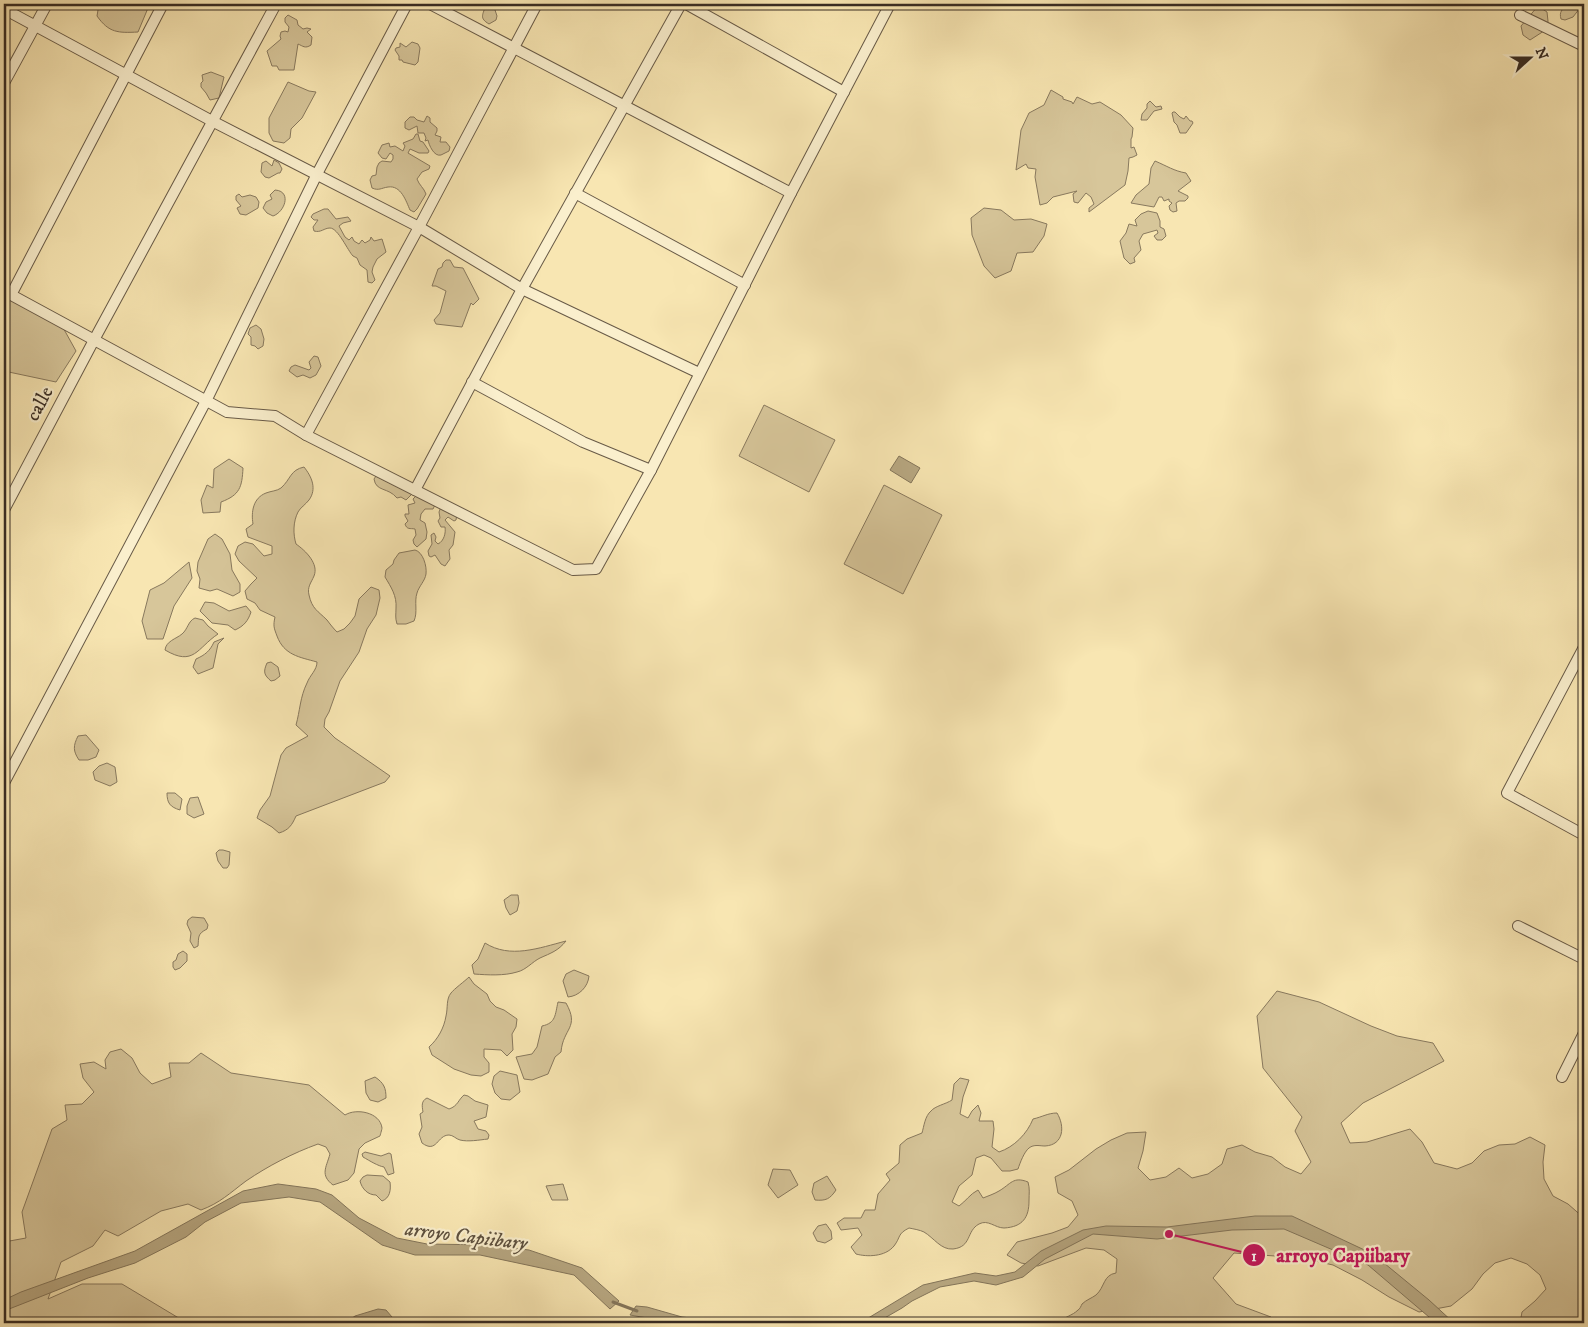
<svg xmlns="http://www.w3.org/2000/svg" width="1588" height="1327" font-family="'IM FELL DW Pica',serif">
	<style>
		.green { fill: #d7c69a; stroke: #88795e }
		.water { fill: #b7a781; stroke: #84765b }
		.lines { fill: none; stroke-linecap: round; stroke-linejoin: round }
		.stream { stroke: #84765b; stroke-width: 3 }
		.street-casing { stroke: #685a47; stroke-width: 12 }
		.street { stroke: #faefcd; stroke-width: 10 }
		.labels { text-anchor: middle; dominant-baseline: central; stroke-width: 4.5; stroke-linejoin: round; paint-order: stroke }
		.street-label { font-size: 19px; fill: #382c23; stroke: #faefcd }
		.water-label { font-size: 20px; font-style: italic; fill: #5e513f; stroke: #faefcd }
		.leader { fill: none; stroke: #c2185b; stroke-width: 2 }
		.callout-dot { fill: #c2185b; stroke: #faefcd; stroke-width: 2 }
		.mark-label { font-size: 15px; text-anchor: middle; font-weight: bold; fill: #fff }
		.callout-label { font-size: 20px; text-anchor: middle; font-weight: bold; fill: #c2185b; stroke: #faefcd; stroke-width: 4.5; stroke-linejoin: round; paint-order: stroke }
	</style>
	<rect width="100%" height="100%" fill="#f8e6b2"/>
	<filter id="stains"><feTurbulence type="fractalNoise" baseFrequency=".004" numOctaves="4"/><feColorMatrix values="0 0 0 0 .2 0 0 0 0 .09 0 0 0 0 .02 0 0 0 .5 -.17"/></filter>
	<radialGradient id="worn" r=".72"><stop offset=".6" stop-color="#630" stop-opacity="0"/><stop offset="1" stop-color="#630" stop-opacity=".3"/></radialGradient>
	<!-- green -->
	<g class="green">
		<path d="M 99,4 L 147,4 L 148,8 L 138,32 C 118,33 109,33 97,16 Z"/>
		<path d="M 481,4 L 493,4 L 497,16 L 496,20 L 489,24 C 479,18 483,15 485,7 Z"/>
		<path d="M 1568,4 L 1583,4 L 1573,17 L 1565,20 L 1561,19 C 1559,12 1562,9 1567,6 Z"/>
		<path d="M 1538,6 L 1547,12 L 1548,21 L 1547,29 L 1530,40 L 1523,35 L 1521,26 Z"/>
		<path d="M 288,15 L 297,20 L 298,25 L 303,29 L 307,28 L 311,29 L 307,32 L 312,37 L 311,45 C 305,49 303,46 298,44 L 294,70 L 279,70 L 277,66 L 272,66 L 267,51 L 281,39 L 280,36 L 281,32 L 285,31 L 288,32 L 289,27 L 285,22 L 285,18 Z"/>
		<path d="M 412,42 L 418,44 L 420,48 L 418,62 L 415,65 L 403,62 L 402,60 L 399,60 L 399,56 L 395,50 L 396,48 L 400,47 L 400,43 L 406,47 Z"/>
		<path d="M 211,72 L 224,77 L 219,98 L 210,100 L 206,93 L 201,87 L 201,83 L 203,81 L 202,75 Z"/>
		<path d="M 288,82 L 309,91 L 316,92 L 302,118 L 291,129 L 290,138 L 284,143 L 273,141 L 269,133 L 269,118 Z"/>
		<path d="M 1051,90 L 1063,97 L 1063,99 L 1072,102 L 1073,104 L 1077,97 L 1092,104 L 1100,102 L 1121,115 L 1133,128 L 1132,137 L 1131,139 L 1131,148 L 1134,147 L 1137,155 L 1133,157 L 1129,158 L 1128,171 L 1125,185 L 1089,212 L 1089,208 L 1094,204 L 1091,197 L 1086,193 L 1078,203 L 1074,202 L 1073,194 L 1077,191 L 1053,197 L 1047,203 L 1040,205 L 1035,177 L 1036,169 L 1028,168 L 1026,164 L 1016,170 L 1021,130 L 1029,113 L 1044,105 Z"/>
		<path d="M 1150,101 L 1156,107 L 1161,106 L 1162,109 L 1154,111 L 1147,120 L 1141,120 L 1142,114 L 1147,108 L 1147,104 Z"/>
		<path d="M 1173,112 L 1175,112 L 1180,117 L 1184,119 L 1186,116 L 1190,121 L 1192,121 L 1193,123 L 1186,133 L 1180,133 L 1177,125 L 1174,122 L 1172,113 Z"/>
		<path d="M 427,116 L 430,118 L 430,122 L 437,128 L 437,131 L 435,135 L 441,137 L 440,142 L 446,142 L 450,147 L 449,151 C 446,152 444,154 441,155 C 434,157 429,145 428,140 L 425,141 L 426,138 L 424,133 L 418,133 L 417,126 L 409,130 L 405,128 L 405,122 L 410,117 L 414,117 L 417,120 L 424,122 Z"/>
		<path d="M 416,134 L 418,134 L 420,141 L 423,142 L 429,151 L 428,153 L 419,153 L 410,149 L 408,153 L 430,166 L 429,169 L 422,172 L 417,179 C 419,185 424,188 426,194 L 417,209 L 414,212 L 410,210 C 406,201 401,185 388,187 C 381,188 379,191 372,188 L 370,180 L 372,176 L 376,175 L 377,167 L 379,163 L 382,161 L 391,162 L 393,159 L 393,155 L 390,153 L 386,159 L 382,158 L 378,153 L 382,145 L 389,143 L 390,147 L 395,146 L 403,151 L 405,146 L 403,143 L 413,139 Z"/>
		<path d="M 274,160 L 279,163 L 282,169 L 280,173 L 278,173 L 269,178 L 265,177 L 261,172 L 262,163 L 266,161 L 272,166 Z"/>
		<path d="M 1155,161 C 1167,166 1174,171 1186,173 L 1191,181 L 1178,191 L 1188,196 L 1188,198 L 1185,201 L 1179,201 L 1176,203 L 1177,211 L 1173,212 L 1170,210 L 1169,206 L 1172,203 L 1169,201 L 1169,199 L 1164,201 L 1162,197 L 1159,197 L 1154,207 L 1131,203 L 1136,195 L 1149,184 L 1151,168 Z"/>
		<path d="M 275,190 C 292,191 285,212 273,216 L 267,213 L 263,208 L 266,202 L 272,199 L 270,195 Z"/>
		<path d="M 239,194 L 242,197 L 250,195 L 256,197 L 259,202 L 258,208 L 246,215 L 240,214 L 237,208 L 241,206 L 236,200 L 236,196 Z"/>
		<path d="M 984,208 L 1001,210 L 1014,220 L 1031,219 L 1047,224 L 1044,236 L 1033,252 L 1017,253 L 1011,271 L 995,278 L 984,266 L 972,235 L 971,218 Z"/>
		<path d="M 324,209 L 328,209 L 336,219 L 348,217 L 351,221 L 343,223 L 339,226 L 345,237 L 349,240 L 352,237 L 354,241 L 359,244 L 362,240 L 365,243 L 370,240 L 371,237 L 374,241 L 382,239 L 386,252 L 377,259 L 373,267 L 372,272 L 375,280 L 372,283 L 368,282 L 367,270 L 360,265 L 357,258 L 353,256 C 348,251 338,228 330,228 C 324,228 321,233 314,231 L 313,227 L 318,220 L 314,220 L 311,217 L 313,214 Z"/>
		<path d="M 1148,211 L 1157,213 L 1160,221 L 1160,227 L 1164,229 L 1166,236 L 1162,240 L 1157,240 L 1154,236 L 1158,233 L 1157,230 L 1143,234 L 1139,241 L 1141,250 L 1134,258 L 1135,262 L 1130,264 L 1124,258 L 1120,241 L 1126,233 L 1129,224 L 1137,226 L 1135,220 L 1141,214 Z"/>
		<path d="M 446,260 L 450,260 L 454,267 L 463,268 L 479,299 L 473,305 L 471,303 L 462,327 L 436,324 L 434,320 L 440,313 L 446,291 L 436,286 L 432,286 L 438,269 L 442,267 L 443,263 Z"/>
		<path d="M 4,289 L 61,324 L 76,351 L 56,382 L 4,371 Z"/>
		<path d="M 256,325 L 261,329 L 264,339 L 263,346 L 258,349 L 255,346 L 251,345 L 251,337 L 248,334 L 250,328 Z"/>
		<path d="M 314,356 L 318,357 L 321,366 L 316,375 L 310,378 L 303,375 L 297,377 L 289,371 L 291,367 L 295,365 L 309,370 L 311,368 L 309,362 Z"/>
		<path d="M 764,405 L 835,440 L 809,492 L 739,456 Z"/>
		<path d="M 229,459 L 243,468 C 242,487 240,495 221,502 L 220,512 L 203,513 L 201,500 L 207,485 L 213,488 L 214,469 Z"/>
		<path d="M 304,467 C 312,477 317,489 309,500 C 306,504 300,508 298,512 C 293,522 293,534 296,544 C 306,551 319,564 314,576 C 311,583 307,587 309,595 C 312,609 318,611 327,620 C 330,624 333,628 337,632 L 344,629 L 350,623 L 355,616 L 359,599 L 371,587 L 379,590 L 380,598 L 376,615 L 367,629 L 359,652 L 340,681 L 329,712 L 325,719 L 324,727 L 335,738 L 390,776 L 385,782 L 296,816 C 292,825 289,830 279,833 L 272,827 L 257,818 L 260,810 L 270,796 L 281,755 L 286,748 L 308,736 L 296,725 C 300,711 300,697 307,683 C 310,675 317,670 317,662 C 299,657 284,655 277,636 C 274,628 273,626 275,617 L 260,610 L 255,603 L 247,599 L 245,591 L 251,584 L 257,578 L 239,561 L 235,554 L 238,546 L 245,542 L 253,544 L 264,556 L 272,554 L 272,546 L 248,537 L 246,529 L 253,524 C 251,512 253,498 266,493 C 271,491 277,491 281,488 C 291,479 290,470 304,467 Z"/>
		<path d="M 376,476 L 412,494 L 406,500 L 401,497 L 397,498 C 388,487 376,492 374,479 Z"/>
		<path d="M 884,485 L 942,515 L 903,594 L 844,564 Z"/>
		<path d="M 416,496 L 435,505 L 433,509 L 425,509 L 421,514 L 420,520 L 425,523 L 427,532 L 426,539 L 417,547 L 414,544 L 413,540 L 416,535 L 415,529 C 410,528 407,530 405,524 L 408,521 L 405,516 L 405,514 L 409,514 L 408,505 L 415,503 L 413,499 Z"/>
		<path d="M 441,507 L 448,511 L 448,513 L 457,514 L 456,520 L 454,521 L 448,517 L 445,520 L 455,532 L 453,545 L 449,550 L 450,559 L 445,566 L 441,564 L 435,555 L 431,557 L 429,556 L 428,551 L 432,544 L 431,535 L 434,533 L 436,537 L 435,541 L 438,544 C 444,541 446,533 445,527 L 441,527 L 438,521 L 440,518 L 439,512 Z"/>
		<path d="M 215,534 L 222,539 L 230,554 L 232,570 L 240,584 L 240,592 L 233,596 L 217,589 L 210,591 L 199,588 L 200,579 L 197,571 L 198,562 L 208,539 Z"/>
		<path d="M 415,550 C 423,552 427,566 426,574 C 425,581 419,586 417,593 C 414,602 418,612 414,621 L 406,624 L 397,624 C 395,618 396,614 396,608 C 397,596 391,587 385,577 L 386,570 L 393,564 L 394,560 L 399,553 Z"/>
		<path d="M 189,562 L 192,578 L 174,606 L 163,639 L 147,639 L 142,621 L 150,590 L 164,583 Z"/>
		<path d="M 205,602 L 214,603 L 229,611 L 246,606 L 251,612 C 248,621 244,626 235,630 L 228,625 L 212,623 L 200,611 Z"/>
		<path d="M 195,618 L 203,620 L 208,626 L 218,634 C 197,648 194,667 165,650 C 166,641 176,639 182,634 C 188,629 188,621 195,618 Z"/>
		<path d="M 224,638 L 218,644 L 213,668 L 198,674 L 193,667 L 196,659 C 205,655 210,651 214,642 Z"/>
		<path d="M 271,662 L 278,667 L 280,676 L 275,680 L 271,681 C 264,675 263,672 267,663 Z"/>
		<path d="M 86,735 L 99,750 L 96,757 L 88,760 L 79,760 C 73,751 73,746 78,736 Z"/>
		<path d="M 107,763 L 115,767 L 117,782 L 110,786 L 95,780 L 93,772 L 99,766 Z"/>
		<path d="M 167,793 L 175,793 L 182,799 L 180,810 C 170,807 167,803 167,793 Z"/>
		<path d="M 198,797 L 204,814 L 194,818 L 187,814 L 187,806 L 190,798 Z"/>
		<path d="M 219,850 L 223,850 L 230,852 L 229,865 L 227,868 L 223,868 L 218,861 L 216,853 Z"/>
		<path d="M 511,895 L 518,895 L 519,903 L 517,911 L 510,915 L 506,908 L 504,900 Z"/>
		<path d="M 192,917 L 204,918 L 208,925 L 207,929 C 197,934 199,937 198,946 L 194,948 L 190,941 L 191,933 L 187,924 L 188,920 Z"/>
		<path d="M 566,941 C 558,951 551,953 540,958 C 532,962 526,970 517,972 C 504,976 488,975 474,974 L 472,965 L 478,959 L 485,943 C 510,959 539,948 566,941 Z"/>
		<path d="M 183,951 L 187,954 L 187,961 L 180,968 L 175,970 L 173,967 L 173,962 L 176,960 L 178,954 Z"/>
		<path d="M 574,970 L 589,976 C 588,987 579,996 568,997 L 563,981 L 566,974 Z"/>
		<path d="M 469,977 L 474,984 L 487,994 L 490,1001 L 496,1007 L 504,1010 L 517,1019 L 516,1027 L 512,1034 L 513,1050 L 507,1056 L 501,1050 L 484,1049 L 484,1057 L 489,1063 L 489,1072 L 481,1076 L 471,1075 L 454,1069 L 432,1055 L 429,1047 C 438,1039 444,1028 446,1016 C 448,1008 446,999 451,993 C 454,989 465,981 469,977 Z"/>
		<path d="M 1277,991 L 1319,1002 L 1371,1026 L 1397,1036 L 1433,1043 L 1444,1061 L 1363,1103 L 1341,1123 L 1350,1143 L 1367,1142 L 1410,1129 L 1422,1142 L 1434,1163 L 1457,1169 L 1472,1163 L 1484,1151 L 1499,1145 L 1515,1144 L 1530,1137 L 1545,1145 L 1543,1162 L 1544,1179 L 1553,1196 L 1568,1204 L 1584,1218 L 1584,1323 L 1520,1323 L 1522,1312 L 1535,1301 L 1546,1289 L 1540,1275 L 1527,1264 L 1511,1258 L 1495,1263 L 1483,1274 L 1472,1289 L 1451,1306 L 1419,1312 L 1389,1297 L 1362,1280 L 1333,1265 L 1302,1258 L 1234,1253 L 1213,1278 L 1236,1304 L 1271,1317 L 1274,1323 L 1059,1323 C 1065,1316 1072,1316 1078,1310 C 1080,1309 1081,1306 1082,1304 C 1086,1300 1092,1298 1096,1295 C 1105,1287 1103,1275 1116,1273 L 1117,1259 L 1104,1250 L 1086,1248 L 1038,1266 L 1021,1263 L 1007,1255 L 1017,1242 L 1052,1233 L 1068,1227 L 1078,1215 L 1072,1201 L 1058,1193 L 1055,1177 L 1069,1170 L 1096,1149 L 1111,1140 L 1127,1133 L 1146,1132 L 1143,1151 L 1138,1168 L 1150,1180 L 1166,1177 L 1179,1168 L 1192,1178 L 1208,1174 L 1222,1164 L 1227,1149 L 1242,1145 L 1255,1152 L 1272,1157 L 1285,1167 L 1301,1174 L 1311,1162 L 1295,1131 L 1302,1117 L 1263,1068 L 1257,1016 Z"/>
		<path d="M 558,1002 L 566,1003 C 580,1028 563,1028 561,1052 L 555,1057 L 548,1074 L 532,1080 L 524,1079 L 516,1057 L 532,1054 L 537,1047 L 542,1026 C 556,1023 555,1015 558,1002 Z"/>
		<path d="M 121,1049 L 132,1058 L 140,1073 L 152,1084 L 171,1077 L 169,1063 L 189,1063 L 201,1053 L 231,1073 L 309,1085 L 345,1115 C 356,1108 380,1112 382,1128 C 382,1129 380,1136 380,1136 L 365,1143 L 359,1149 L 354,1173 L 348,1180 L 333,1185 C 320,1175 326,1168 330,1154 L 326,1147 L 318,1144 C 293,1153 268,1166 246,1181 C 230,1193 220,1203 201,1210 L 188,1204 L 161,1211 L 118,1236 L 105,1230 L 93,1246 L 61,1262 L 48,1299 L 82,1284 L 122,1284 L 187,1323 L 4,1323 L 4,1242 L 26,1238 L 22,1212 L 52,1129 L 67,1120 L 65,1105 L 82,1104 L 94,1092 L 83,1078 L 80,1064 L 94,1062 L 106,1069 L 105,1060 L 110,1052 Z"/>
		<path d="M 500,1071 L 517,1075 L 520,1092 L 510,1100 L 501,1099 L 495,1093 L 492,1084 L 494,1076 Z"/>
		<path d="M 375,1077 C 384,1083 386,1088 386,1098 L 378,1102 L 370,1100 L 366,1093 L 365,1081 Z"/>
		<path d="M 960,1078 L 969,1080 L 963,1097 L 960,1114 L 968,1118 L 972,1111 L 978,1105 L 981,1113 L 979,1121 L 993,1121 L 994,1129 L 992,1147 L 999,1152 C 1014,1147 1027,1134 1033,1119 C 1042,1117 1048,1113 1057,1113 C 1065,1126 1064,1145 1045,1146 C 1040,1146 1034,1144 1029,1148 C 1024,1152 1020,1163 1018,1169 L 1010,1171 L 1002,1171 L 991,1158 L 984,1155 L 976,1158 L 972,1175 L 959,1186 L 952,1202 L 959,1206 C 966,1201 970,1194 978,1190 L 983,1198 C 988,1196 994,1194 999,1191 C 1011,1184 1013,1176 1028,1182 C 1030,1189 1029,1193 1029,1201 C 1029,1217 1023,1227 1004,1228 C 995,1228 988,1219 979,1224 C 966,1231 972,1247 953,1249 C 941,1250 934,1238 924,1232 C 920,1230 914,1229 909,1228 C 897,1234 901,1237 894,1246 C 885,1257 867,1257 856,1254 L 851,1247 L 862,1235 L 858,1228 L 841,1230 L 837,1223 L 844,1218 L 861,1218 L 865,1210 L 875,1210 L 878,1194 L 890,1180 L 886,1174 L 899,1163 L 900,1145 L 907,1139 L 922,1133 C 924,1126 925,1116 931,1111 C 935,1106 946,1104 952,1100 L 954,1084 Z"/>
		<path d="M 464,1095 L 468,1096 L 475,1101 L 488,1105 L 486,1117 L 474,1121 L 478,1129 L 486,1131 L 489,1135 L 488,1139 C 479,1140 468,1142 460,1140 C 456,1139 453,1135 449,1135 C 437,1135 437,1154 422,1143 L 419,1134 L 422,1127 L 420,1114 L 423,1112 C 422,1106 421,1101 427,1098 L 449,1109 C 458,1106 458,1100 464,1095 Z"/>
		<path d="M 365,1152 L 381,1156 L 389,1153 L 391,1154 L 394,1173 L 388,1175 L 384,1167 C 378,1166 370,1161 363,1157 L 362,1154 Z"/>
		<path d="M 773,1169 L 790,1170 L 798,1185 L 778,1198 L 768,1185 Z"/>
		<path d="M 367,1175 L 383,1176 L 390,1182 C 391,1190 390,1198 382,1201 L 376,1195 C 368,1195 362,1189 360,1181 L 363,1177 Z"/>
		<path d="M 827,1176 L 836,1190 C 830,1199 826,1201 815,1200 L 812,1192 L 814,1183 Z"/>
		<path d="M 563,1184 L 568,1200 L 552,1200 L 546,1186 Z"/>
		<path d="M 826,1224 L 831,1231 L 832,1239 L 825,1243 L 817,1241 L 813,1233 L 818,1226 Z"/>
	</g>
	<!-- water -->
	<g class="water">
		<path d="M 899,456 L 920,468 L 911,483 L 890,470 Z"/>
		<path d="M 278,1184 L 316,1189 L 332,1195 L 359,1218 L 397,1238 L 427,1244 L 491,1245 L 529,1250 L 582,1268 L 619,1301 L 610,1309 L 574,1275 L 480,1255 L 415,1255 L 382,1245 L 320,1202 L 289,1197 L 241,1203 L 205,1222 L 186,1237 L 135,1263 L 88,1278 L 4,1311 L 4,1300 L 21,1292 L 135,1251 L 243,1191 Z"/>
		<path d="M 1255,1216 L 1292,1216 L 1373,1254 L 1429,1300 L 1454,1323 L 1436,1323 L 1368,1265 L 1284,1229 L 1232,1230 L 1157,1239 L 1093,1234 L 1045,1259 L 1023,1277 L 996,1285 L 974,1281 L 940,1287 L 912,1301 L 902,1308 L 876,1323 L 860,1323 L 923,1285 L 975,1273 L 996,1276 L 1015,1272 L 1041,1251 L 1083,1230 L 1106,1226 L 1167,1227 Z"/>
		<path d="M 636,1306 L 647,1307 L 682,1317 L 736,1323 L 676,1323 L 630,1315 Z"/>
		<path d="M 378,1309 L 386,1310 L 392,1317 L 390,1323 L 348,1323 L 348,1321 L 355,1316 Z"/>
	</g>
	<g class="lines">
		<!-- stream -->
		<path class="stream" d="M 613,1302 L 637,1311"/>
		<defs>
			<g id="street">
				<path d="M 430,4 L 791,193"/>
				<path d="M 686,4 L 844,92"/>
				<path d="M 4,9 L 212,121 L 419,227 L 522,289 L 699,373"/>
				<path d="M 1520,15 L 1584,46"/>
				<path d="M 4,83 L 47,4"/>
				<path d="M 575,193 L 745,285"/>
				<path d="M 4,291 L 227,412 L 275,416 L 306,435 L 419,227 L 537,4"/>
				<path d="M 11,295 L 163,4"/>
				<path d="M 472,382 L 583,442 L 651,470"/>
				<path d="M 306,435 L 573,570 L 596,569 L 651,470 L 791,193 L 890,4"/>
				<path d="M 415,490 L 522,289 L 681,4"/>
				<path d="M 4,510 L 94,340 L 276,4"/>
				<path d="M 1584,647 L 1507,793 L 1584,835"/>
				<path d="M 4,783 L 206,401 L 317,174 L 407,4"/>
				<path d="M 1518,926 L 1584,959"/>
				<path d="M 1562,1077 L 1584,1033"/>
			</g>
		</defs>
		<!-- street casing -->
		<use href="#street" class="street-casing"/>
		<!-- street -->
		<use href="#street" class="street"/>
	</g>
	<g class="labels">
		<!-- street labels -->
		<g class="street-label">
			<text transform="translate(40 404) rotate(-62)">calle</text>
		</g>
		<!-- water labels -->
		<g class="water-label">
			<text transform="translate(466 1237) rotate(7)">arroyo Capiibary</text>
		</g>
	</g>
	<!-- callouts -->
	<path class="leader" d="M1169 1234L1254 1255"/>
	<g class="callout-dot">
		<circle cx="1169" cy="1234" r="5"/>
		<circle cx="1254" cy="1255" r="12"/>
	</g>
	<g class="mark-label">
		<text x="1254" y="1261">1</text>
	</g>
	<g class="callout-label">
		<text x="1343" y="1262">arroyo Capiibary</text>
	</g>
	<!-- margin -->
	<rect width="1588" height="1327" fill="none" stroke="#f8e6b2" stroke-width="20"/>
	<rect x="5" y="5" width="1578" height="1317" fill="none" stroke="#382c23" stroke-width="2.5"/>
	<rect x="10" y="10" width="1568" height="1307" fill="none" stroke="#382c23"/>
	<!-- north arrow -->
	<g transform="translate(1530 58) rotate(69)" stroke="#faefcd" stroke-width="4" paint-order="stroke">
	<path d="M0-4L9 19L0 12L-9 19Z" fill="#382c23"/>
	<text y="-8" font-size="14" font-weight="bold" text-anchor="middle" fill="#382c23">N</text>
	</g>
	<rect width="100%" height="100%" filter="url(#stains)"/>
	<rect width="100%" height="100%" fill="url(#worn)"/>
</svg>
